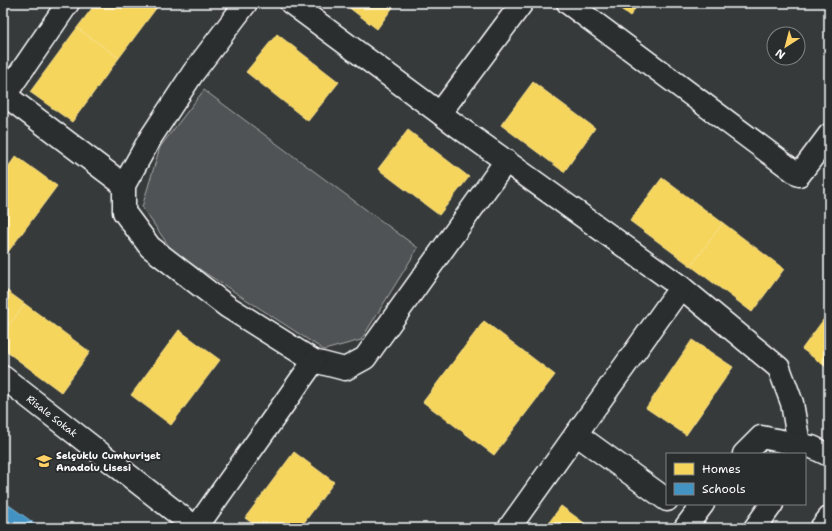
<svg xmlns="http://www.w3.org/2000/svg" width="832" height="531" font-family="'Shantell Sans',sans-serif">
	<style>
		.green { fill: #505354; stroke: #a8a9aa }
		.homes { fill: #f6d55c; stroke: #f9e28d }
		.schools { fill: #4393c3; stroke: #7bb3d5 }
		.lines { fill: none; stroke-linecap: round; stroke-linejoin: round }
		.minor-casing { stroke: #fff; stroke-width: 25 }
		.tertiary-casing { stroke: #fff; stroke-width: 25 }
		.minor { stroke: #2a2d2e; stroke-width: 22 }
		.tertiary { stroke: #2a2d2e; stroke-width: 22 }
		.labels { text-anchor: middle; dominant-baseline: central; stroke-width: 4; stroke-linejoin: round; paint-order: stroke }
		.street-label { font-size: 10px; fill: #fff; stroke: #2a2d2e }
		.poi-label { font-size: 10px; font-weight: bold; fill: #fff; stroke: #2a2d2e; text-anchor: start }
	</style>
	<rect width="100%" height="100%" fill="#373a3b"/>
	<filter id="ink" filterUnits="userSpaceOnUse"><feTurbulence type="fractalNoise" baseFrequency=".025" numOctaves="2"/><feDisplacementMap in="SourceGraphic" scale="8" xChannelSelector="R" yChannelSelector="G"/><feConvolveMatrix kernelMatrix="1 2 1 2 8 2 1 2 1" color-interpolation-filters="sRGB"/></filter>
	<g filter="url(#ink)">
		<!-- green -->
		<path class="green" d="M 204,90 L 418,248 L 361,340 L 324,350 L 173,252 L 142,207 L 160,147 Z"/>
		<!-- homes -->
		<g class="homes">
			<path d="M 96,3 L 160,3 L 119,58 L 77,28 Z"/>
			<path d="M 343,3 L 396,3 L 377,29 Z"/>
			<path d="M 613,3 L 639,3 L 630,16 Z"/>
			<path d="M 77,28 L 119,58 L 72,122 L 30,92 Z"/>
			<path d="M 277,34 L 339,82 L 308,121 L 246,72 Z"/>
			<path d="M 533,82 L 595,128 L 564,172 L 501,125 Z"/>
			<path d="M 408,130 L 469,177 L 439,215 L 378,169 Z"/>
			<path d="M 16,156 L 57,186 L 8,252 L 3,248 L 3,174 Z"/>
			<path d="M 662,178 L 723,223 L 691,266 L 630,221 Z"/>
			<path d="M 723,223 L 784,269 L 752,312 L 691,266 Z"/>
			<path d="M 3,288 L 25,304 L 3,333 Z"/>
			<path d="M 25,304 L 90,352 L 61,392 L 3,349 L 3,333 Z"/>
			<path d="M 829,312 L 829,369 L 802,349 Z"/>
			<path d="M 484,321 L 555,375 L 494,455 L 423,402 Z"/>
			<path d="M 179,330 L 220,360 L 171,425 L 131,395 Z"/>
			<path d="M 692,340 L 733,367 L 686,435 L 646,408 Z"/>
			<path d="M 294,452 L 334,482 L 300,528 L 259,528 L 245,518 Z"/>
			<path d="M 561,506 L 591,528 L 545,528 Z"/>
		</g>
		<!-- schools -->
		<path class="schools" d="M 3,501 L 41,528 L 3,528 Z"/>
		<g class="lines">
			<defs>
				<g id="minor">
					<path d="M 246,3 L 193,73 L 151,137 L 124,185 L 124,212 L 150,247 L 228,307 L 314,361 L 345,369 L 365,358 L 506,161"/>
					<path d="M 291,3 L 464,131 L 681,287 L 779,368 L 792,403 L 799,444"/>
					<path d="M 568,3 L 799,175 L 829,135"/>
					<path d="M 5,95 L 124,185"/>
					<path d="M 3,98 L 68,3"/>
					<path d="M 440,113 L 522,3"/>
					<path d="M 3,377 L 196,528"/>
					<path d="M 576,434 L 667,500"/>
					<path d="M 744,454 L 761,437 L 812,447 L 829,455"/>
					<path d="M 196,528 L 314,361"/>
					<path d="M 509,528 L 681,287"/>
					<path d="M 685,528 L 703,504"/>
					<path d="M 755,528 L 772,504"/>
				</g>
				<path id="tertiary" d="M 821,528 L 829,518"/>
			</defs>
			<!-- minor casing -->
			<use href="#minor" class="minor-casing"/>
			<!-- tertiary casing -->
			<use href="#tertiary" class="tertiary-casing"/>
			<!-- minor -->
			<use href="#minor" class="minor"/>
			<!-- tertiary -->
			<use href="#tertiary" class="tertiary"/>
		</g>
	</g>
	<!-- icons -->
	<defs>
		<symbol id="school-bare" viewBox="-9 -9 18 18"><path d="M0-5L7-2L0 1L-7-2ZM-4 1L0 2.5L4 1V4Q0 6-4 4Z" fill="#ffd166" stroke="#2a2d2e" stroke-width="2.5" paint-order="stroke"/></symbol>
	</defs>
	<g fill-rule="evenodd">
		<use href="#school-bare" x="33" y="450" width="22" height="22"/>
	</g>
	<g class="labels">
		<!-- street labels -->
		<g class="street-label">
			<text transform="translate(52 416) rotate(38)">Risale Sokak</text>
		</g>
		<!-- poi labels -->
		<g class="poi-label">
			<text x="56" y="455">Selçuklu Cumhuriyet<tspan x="56" dy="12">Anadolu Lisesi</tspan></text>
		</g>
	</g>
	<!-- margin -->
	<rect width="832" height="531" fill="none" stroke="#2a2d2e" stroke-width="16"/>
	<rect x="8" y="8" width="816" height="515" fill="none" stroke="#fff" stroke-width="1.5" filter="url(#ink)"/>
	<!-- legend -->
	<rect x="666" y="453" width="140" height="52" fill="#2a2d2e" stroke="#7f8182"/>
	<rect x="674" y="463" width="20" height="12" fill="#f6d55c" stroke="#7f8182"/>
	<text x="702" y="473" font-size="12" fill="#ffffff">Homes</text>
	<rect x="674" y="483" width="20" height="12" fill="#4393c3" stroke="#7f8182"/>
	<text x="702" y="493" font-size="12" fill="#ffffff">Schools</text>
	<!-- north arrow -->
	<g transform="translate(786 46) rotate(216)"><circle r="19" fill="#2a2d2e" stroke="#7f8182"/>
	<path d="M0-3L7 15L0 10L-7 15Z" fill="#ffd166"/>
	<text y="-6" font-size="11" font-weight="bold" text-anchor="middle" fill="#ffffff">N</text>
	</g>
</svg>
